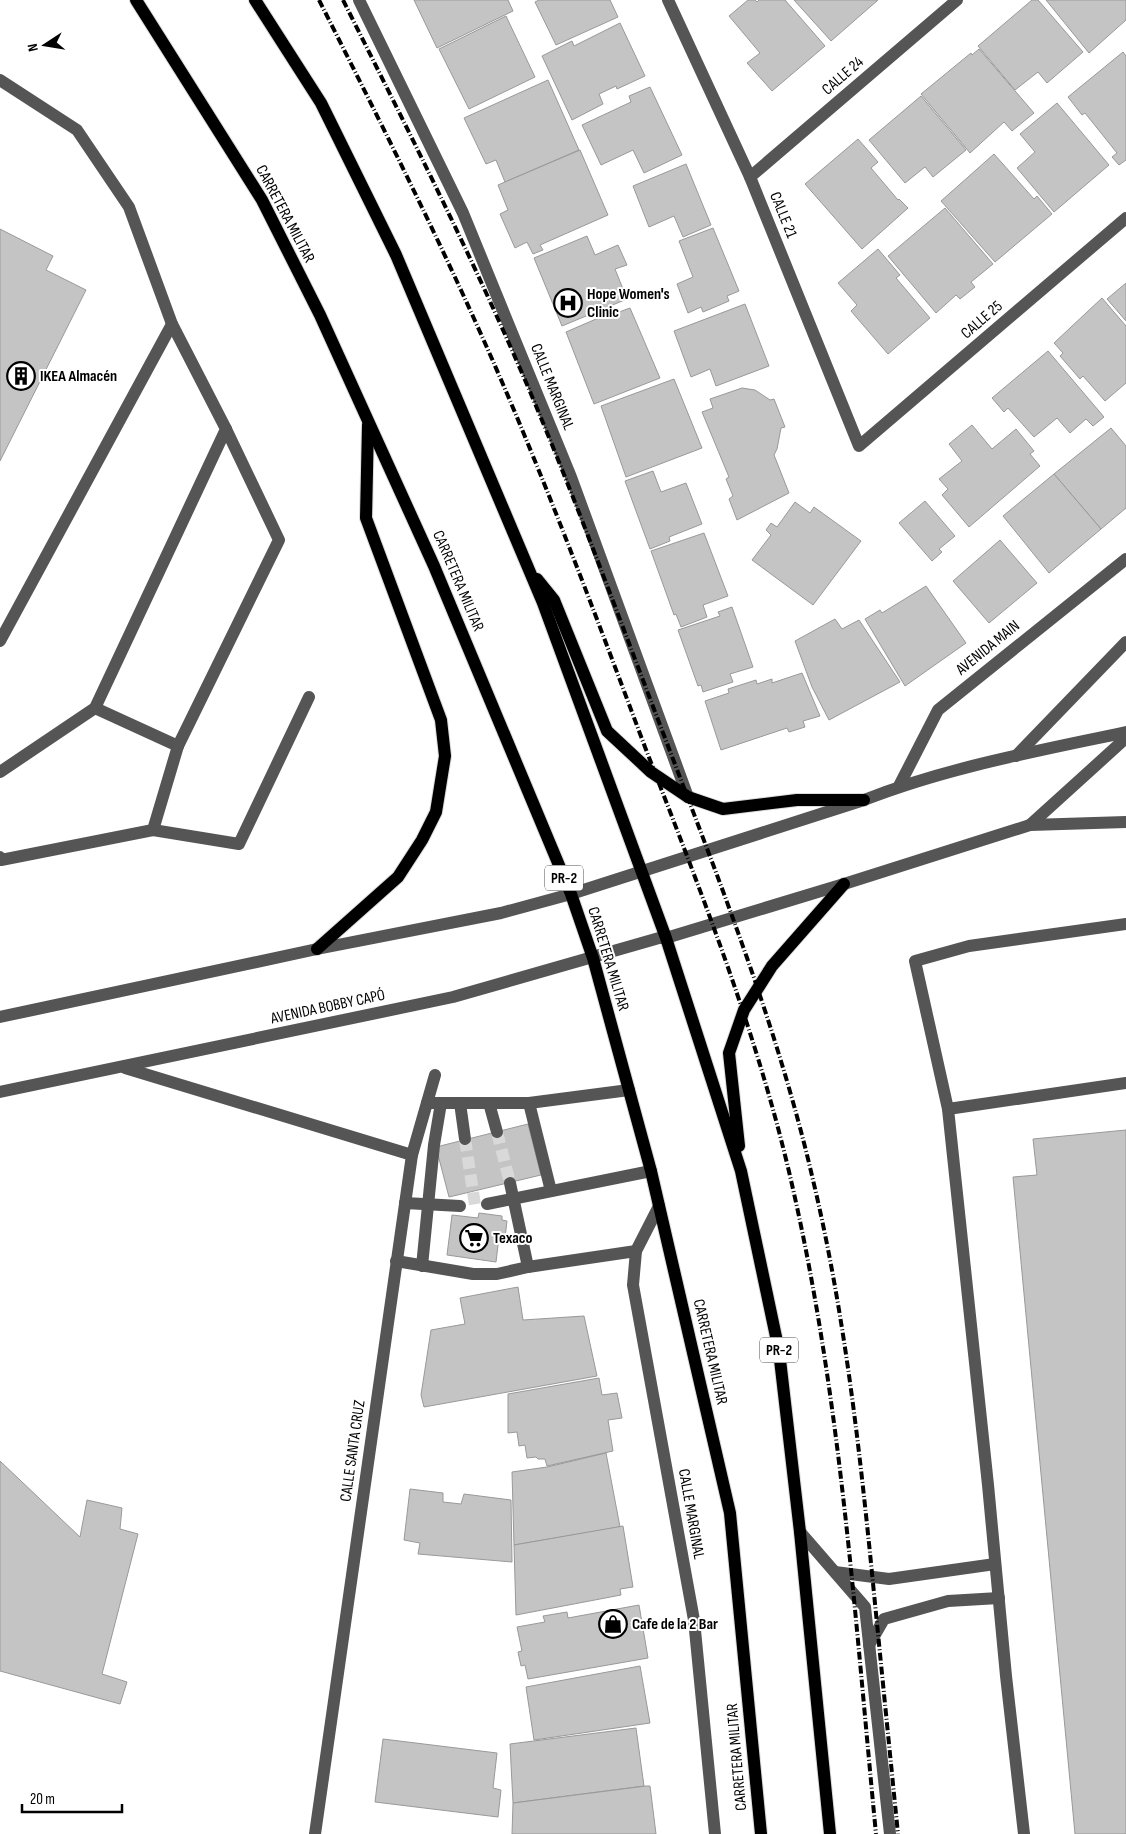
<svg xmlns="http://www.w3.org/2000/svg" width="1126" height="1834" font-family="'Sofia Sans Condensed',sans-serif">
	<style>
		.building { fill: #c4c4c4; stroke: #999 }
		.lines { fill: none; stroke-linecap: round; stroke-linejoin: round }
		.minor-tunnel { stroke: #d9d9d9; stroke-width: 12; stroke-dasharray: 12 6; stroke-linecap: butt }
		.major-casing { stroke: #dbdbdb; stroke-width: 14 }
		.minor { stroke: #555; stroke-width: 12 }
		.major { stroke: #000; stroke-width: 12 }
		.rail { stroke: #000; stroke-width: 4; stroke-dasharray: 8 2.5 1 2.5; stroke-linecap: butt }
		.labels { text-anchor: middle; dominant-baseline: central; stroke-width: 4; stroke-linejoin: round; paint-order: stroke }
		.shield { fill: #fff; stroke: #4c4c4c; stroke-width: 1 }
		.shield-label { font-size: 15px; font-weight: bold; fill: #000 }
		.street-label { font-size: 16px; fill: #000; stroke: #fff }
		.poi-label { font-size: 16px; font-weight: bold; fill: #000; stroke: #fff; text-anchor: start }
	</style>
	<rect width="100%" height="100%" fill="#fff"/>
	<!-- building -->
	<g class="building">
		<path d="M 414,0 L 508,0 L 513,11 L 437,48 Z"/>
		<path d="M 539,0 L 610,0 L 618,17 L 556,45 L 535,2 Z"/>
		<path d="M 748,0 L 755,0 L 757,2 L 759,0 L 785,0 L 825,46 L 772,91 L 747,63 L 760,53 L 729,16 Z"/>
		<path d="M 794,0 L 878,0 L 831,41 Z"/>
		<path d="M 1032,0 L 1038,0 L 1083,52 L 1047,83 L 1038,72 L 1015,90 L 978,46 Z"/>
		<path d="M 1046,0 L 1126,0 L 1126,20 L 1089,53 Z"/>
		<path d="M 506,16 L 535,77 L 469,109 L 439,49 Z"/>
		<path d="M 620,23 L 645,76 L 617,89 L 616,86 L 599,94 L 603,104 L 572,120 L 542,56 L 572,41 L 574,46 Z"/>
		<path d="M 979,49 L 1034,113 L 1012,131 L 1004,122 L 970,153 L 921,94 L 971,53 L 972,55 Z"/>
		<path d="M 1123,52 L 1126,56 L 1126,160 L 1119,165 L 1112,157 L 1117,153 L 1085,113 L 1082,115 L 1068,97 Z"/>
		<path d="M 548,80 L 579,150 L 505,182 L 496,160 L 486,164 L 464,118 Z"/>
		<path d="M 650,87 L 682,155 L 644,173 L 633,150 L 601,165 L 582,125 L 631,102 L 629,96 Z"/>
		<path d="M 921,96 L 966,150 L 933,177 L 925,167 L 905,183 L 869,140 Z"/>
		<path d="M 1057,103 L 1109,165 L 1054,212 L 1017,168 L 1035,152 L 1020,134 Z"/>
		<path d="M 858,139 L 878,162 L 871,168 L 898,200 L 899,199 L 908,208 L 862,249 L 805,184 Z"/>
		<path d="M 580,150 L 608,215 L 540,245 L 543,250 L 533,254 L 527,242 L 515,248 L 500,214 L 508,210 L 498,185 Z"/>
		<path d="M 994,154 L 1034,199 L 1037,196 L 1052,214 L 995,262 L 941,201 Z"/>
		<path d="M 686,164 L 711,225 L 683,237 L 674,216 L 649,227 L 633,186 Z"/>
		<path d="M 945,208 L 993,264 L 971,282 L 975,287 L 960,299 L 956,295 L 936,313 L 888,256 Z"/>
		<path d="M 713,228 L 739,291 L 727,296 L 729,301 L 703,312 L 701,307 L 688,313 L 677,284 L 693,277 L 679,241 Z"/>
		<path d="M 0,229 L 53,256 L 46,270 L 86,290 L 0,461 Z"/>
		<path d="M 587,236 L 595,255 L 618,245 L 627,265 L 615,269 L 627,299 L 562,326 L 534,258 Z"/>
		<path d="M 878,249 L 900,275 L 896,278 L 930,318 L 888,354 L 851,311 L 857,305 L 838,283 Z"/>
		<path d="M 1126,283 L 1126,321 L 1107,299 Z"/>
		<path d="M 1102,298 L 1126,326 L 1126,383 L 1105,401 L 1083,376 L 1080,379 L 1060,356 L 1063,353 L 1054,343 Z"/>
		<path d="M 745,304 L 769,366 L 716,386 L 710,369 L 691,377 L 674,331 Z"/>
		<path d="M 630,308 L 660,378 L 594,404 L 566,332 L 603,316 L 603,318 Z"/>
		<path d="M 1048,351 L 1104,417 L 1093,426 L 1086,419 L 1070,433 L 1057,418 L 1034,437 L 1008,408 L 1004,412 L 992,398 Z"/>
		<path d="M 674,379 L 702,448 L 626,477 L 601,406 Z"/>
		<path d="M 742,388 L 755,390 L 770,400 L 774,399 L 785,427 L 781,428 L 777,449 L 774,455 L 789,493 L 737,520 L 729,499 L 733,496 L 726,479 L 729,477 L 702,412 L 713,408 L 710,399 Z"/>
		<path d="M 972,425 L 992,449 L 1016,429 L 1034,451 L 1030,454 L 1040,466 L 969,527 L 942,495 L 948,489 L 939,479 L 962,461 L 949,444 Z"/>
		<path d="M 1111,428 L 1126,446 L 1126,508 L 1101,529 L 1054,474 Z"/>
		<path d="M 653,471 L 661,492 L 686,483 L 702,524 L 669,537 L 670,541 L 650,549 L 625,481 Z"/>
		<path d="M 1054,474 L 1101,529 L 1049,573 L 1003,516 Z"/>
		<path d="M 925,501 L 955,536 L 939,549 L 942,552 L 932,561 L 899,523 Z"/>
		<path d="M 795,502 L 810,513 L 814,507 L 861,541 L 813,605 L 752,560 L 771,535 L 766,530 L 771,523 L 777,527 Z"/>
		<path d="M 704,533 L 728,596 L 703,605 L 707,617 L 681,627 L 676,614 L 674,615 L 651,551 Z"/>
		<path d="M 1000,540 L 1037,583 L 989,623 L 953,581 Z"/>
		<path d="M 926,586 L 966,643 L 905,686 L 865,619 L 880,610 L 882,613 Z"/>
		<path d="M 732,607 L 753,667 L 730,674 L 733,682 L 703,692 L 701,685 L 698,686 L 678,630 L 720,616 L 718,612 Z"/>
		<path d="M 835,619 L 842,629 L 859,620 L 900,682 L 829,720 L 812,687 L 795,641 Z"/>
		<path d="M 802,673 L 820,716 L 803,721 L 805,727 L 789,732 L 787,728 L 721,750 L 705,701 L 729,693 L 728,689 L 756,680 L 757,684 L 772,679 L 772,683 Z"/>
		<path d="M 528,1124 L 541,1175 L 449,1197 L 436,1147 Z"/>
		<path d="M 1126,1130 L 1126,1834 L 1075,1834 L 1013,1177 L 1037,1175 L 1033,1139 Z"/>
		<path d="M 479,1213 L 502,1216 L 502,1220 L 507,1221 L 505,1238 L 499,1237 L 496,1262 L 447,1255 L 452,1215 L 478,1218 Z"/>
		<path d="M 518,1287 L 523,1320 L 584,1316 L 597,1376 L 424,1407 L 421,1395 L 431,1330 L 465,1324 L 460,1298 Z"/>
		<path d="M 599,1378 L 602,1395 L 617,1393 L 622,1418 L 608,1420 L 613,1451 L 547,1466 L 545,1459 L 538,1459 L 536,1457 L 527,1458 L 525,1445 L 519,1446 L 517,1432 L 508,1433 L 508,1394 Z"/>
		<path d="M 606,1453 L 620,1527 L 514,1545 L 512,1472 L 547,1467 Z"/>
		<path d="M 0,1461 L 80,1537 L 87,1500 L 122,1508 L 120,1529 L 138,1534 L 102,1674 L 127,1682 L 120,1704 L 0,1671 Z"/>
		<path d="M 410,1489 L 443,1493 L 443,1502 L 461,1504 L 464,1494 L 511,1500 L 512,1562 L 418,1554 L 420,1543 L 404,1540 Z"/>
		<path d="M 623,1526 L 633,1587 L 620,1589 L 621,1595 L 516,1615 L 514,1545 Z"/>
		<path d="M 639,1605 L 648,1658 L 528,1679 L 525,1665 L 521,1666 L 518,1652 L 522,1651 L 517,1627 L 545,1622 L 543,1616 L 567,1612 L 568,1618 Z"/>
		<path d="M 640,1666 L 650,1723 L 534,1740 L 526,1687 Z"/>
		<path d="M 636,1728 L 644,1786 L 513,1803 L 510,1744 Z"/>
		<path d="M 383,1739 L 497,1753 L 493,1788 L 501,1790 L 498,1817 L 375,1802 Z"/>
		<path d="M 646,1786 L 650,1786 L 656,1834 L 512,1834 L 513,1803 Z"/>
	</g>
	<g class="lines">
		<!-- minor-tunnel -->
		<g class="minor-tunnel">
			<path d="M 497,1132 L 510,1183"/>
			<path d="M 465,1139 L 475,1205"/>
		</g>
		<defs>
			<g id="major">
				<path d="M 136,0 L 262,200 L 320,315 L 434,566 L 571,894 L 593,958 L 651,1171 L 730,1513 L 761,1834"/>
				<path d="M 255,0 L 321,103 L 396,255 L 543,603 L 666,938 L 741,1171 L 779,1351 L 800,1532 L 830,1834"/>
				<path d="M 537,579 L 554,600 L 607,731 L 651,772 L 688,797 L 723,809 L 797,800 L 864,800"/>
				<path d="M 317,949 L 398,877 L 422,840 L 436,812 L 445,756 L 441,720 L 366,518 L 368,425"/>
				<path d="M 739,1146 L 729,1053 L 744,1010 L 772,966 L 844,884"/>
			</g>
		</defs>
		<!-- major casing -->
		<use href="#major" class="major-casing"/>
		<!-- minor -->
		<g class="minor">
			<path d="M 359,0 L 463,213 L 571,477 L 688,797"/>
			<path d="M 668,0 L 750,177 L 859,446 L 1126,218"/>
			<path d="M 0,80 L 77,130 L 129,207 L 172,324 L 226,429 L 95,708 L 0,772"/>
			<path d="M 750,177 L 957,0"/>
			<path d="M 0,641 L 172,324"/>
			<path d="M 178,746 L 279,540 L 226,429"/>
			<path d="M 1016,756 L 1126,642"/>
			<path d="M 899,786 L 938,710 L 1126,559"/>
			<path d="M 1030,825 L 1126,738"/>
			<path d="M 153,830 L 239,844 L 309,697"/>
			<path d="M 0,857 L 1,860 L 153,830 L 178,746 L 95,708"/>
			<path d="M 1126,924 L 969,946 L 915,961 L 948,1109 L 1126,1083"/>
			<path d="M 0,1017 L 317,949 L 501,913 L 571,894 L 864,800 C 948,767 1038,751 1126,732"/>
			<path d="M 125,1068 L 412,1155"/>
			<path d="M 0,1092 L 453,997 L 659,938 L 666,938 L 844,884 L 1030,825 L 1126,822"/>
			<path d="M 427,1103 L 529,1103 L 629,1090"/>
			<path d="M 460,1103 L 465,1139"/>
			<path d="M 489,1103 L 497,1132"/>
			<path d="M 529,1103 L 551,1191"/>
			<path d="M 948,1109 L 988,1485 L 1006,1676 L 1024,1834"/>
			<path d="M 510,1183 L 528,1267"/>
			<path d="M 405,1203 L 460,1206"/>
			<path d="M 487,1204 L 651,1171"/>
			<path d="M 659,1206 L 636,1251 L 633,1285 L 694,1620 L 715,1834"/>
			<path d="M 396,1261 L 473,1274 L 497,1274 L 528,1267 L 636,1251"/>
			<path d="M 422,1266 L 434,1145 L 441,1103"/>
			<path d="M 800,1532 L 865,1607 L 890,1834"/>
			<path d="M 835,1572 L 889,1579 L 995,1564"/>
			<path d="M 869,1645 L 884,1619 L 948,1601 L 999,1598"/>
			<path d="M 315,1834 L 412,1155 L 435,1075"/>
		</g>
		<!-- major -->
		<use href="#major" class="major"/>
		<!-- rail -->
		<g class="rail">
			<path d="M 319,0 C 386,133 453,266 511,403 C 559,517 602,632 645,747 C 701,892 759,1037 793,1189 C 841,1401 855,1618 876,1834"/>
			<path d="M 343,0 C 408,130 474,260 531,394 C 579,508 621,623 665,738 C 720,883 778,1028 813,1180 C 843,1306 858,1435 871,1563 C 880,1654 889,1744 898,1834"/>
		</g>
	</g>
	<!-- icons -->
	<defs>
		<symbol id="hospital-ring" viewBox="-11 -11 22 22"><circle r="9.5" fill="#fff" stroke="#000" stroke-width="1.5"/><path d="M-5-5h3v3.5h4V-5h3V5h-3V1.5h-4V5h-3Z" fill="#000"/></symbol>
		<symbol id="building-ring" viewBox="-11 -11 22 22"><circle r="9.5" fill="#fff" stroke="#000" stroke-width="1.5"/><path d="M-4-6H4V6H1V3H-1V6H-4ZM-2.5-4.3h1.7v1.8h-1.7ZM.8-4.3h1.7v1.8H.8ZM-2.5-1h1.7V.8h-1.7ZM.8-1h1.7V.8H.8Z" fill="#000"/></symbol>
		<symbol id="supermarket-ring" viewBox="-11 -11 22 22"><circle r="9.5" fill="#fff" stroke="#000" stroke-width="1.5"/><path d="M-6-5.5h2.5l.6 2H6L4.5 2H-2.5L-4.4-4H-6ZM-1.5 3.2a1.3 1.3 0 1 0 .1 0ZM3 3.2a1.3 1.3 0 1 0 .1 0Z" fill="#000"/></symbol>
		<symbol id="shop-ring" viewBox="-11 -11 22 22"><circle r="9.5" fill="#fff" stroke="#000" stroke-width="1.5"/><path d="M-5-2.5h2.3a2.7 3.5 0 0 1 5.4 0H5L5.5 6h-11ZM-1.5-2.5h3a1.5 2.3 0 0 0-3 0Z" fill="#000"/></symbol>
	</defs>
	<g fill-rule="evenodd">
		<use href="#hospital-ring" x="552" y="287" width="32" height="32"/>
		<use href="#building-ring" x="5" y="360" width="32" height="32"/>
		<use href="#supermarket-ring" x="458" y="1222" width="32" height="32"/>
		<use href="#shop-ring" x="597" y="1608" width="32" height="32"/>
	</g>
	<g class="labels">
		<!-- shield labels -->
		<g class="shield">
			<rect x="545" y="865.5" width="38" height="25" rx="4"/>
			<rect x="760" y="1337.5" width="38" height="25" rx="4"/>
		</g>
		<g class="shield-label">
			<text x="564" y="878">PR-2</text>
			<text x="779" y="1350">PR-2</text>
		</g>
		<!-- street labels -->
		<g class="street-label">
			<text transform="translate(843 76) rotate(-41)">CALLE 24</text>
			<text transform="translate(285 214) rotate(62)">CARRETERA MILITAR</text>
			<text transform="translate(783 215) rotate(68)">CALLE 21</text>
			<text transform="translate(982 320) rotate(-41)">CALLE 25</text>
			<text transform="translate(552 387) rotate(68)">CALLE MARGINAL</text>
			<text transform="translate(458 581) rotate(67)">CARRETERA MILITAR</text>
			<text transform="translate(988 648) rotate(-39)">AVENIDA MAIN</text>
			<text transform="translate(608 959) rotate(73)">CARRETERA MILITAR</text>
			<text transform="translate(328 1007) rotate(-12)">AVENIDA BOBBY CAPÓ</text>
			<text transform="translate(710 1352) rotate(77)">CARRETERA MILITAR</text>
			<text transform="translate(353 1451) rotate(-82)">CALLE SANTA CRUZ</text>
			<text transform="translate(691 1514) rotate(80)">CALLE MARGINAL</text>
			<text transform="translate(737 1757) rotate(-95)">CARRETERA MILITAR</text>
		</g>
		<!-- poi labels -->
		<g class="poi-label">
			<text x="587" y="294">Hope Women's<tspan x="587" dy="18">Clinic</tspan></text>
			<text x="40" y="376">IKEA Almacén</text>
			<text x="493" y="1238">Texaco</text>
			<text x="632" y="1624">Cafe de la 2 Bar</text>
		</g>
	</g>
	<!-- north arrow -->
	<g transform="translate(45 45) rotate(258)" stroke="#ffffff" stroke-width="4" paint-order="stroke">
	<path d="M0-4L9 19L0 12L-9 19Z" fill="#000000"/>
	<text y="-8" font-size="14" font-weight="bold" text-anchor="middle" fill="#000000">N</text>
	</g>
	<!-- scale -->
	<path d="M22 1804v8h100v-8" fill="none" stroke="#000000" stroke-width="2.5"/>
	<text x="30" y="1804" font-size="15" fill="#000000" stroke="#ffffff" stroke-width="4" paint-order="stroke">20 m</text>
</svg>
